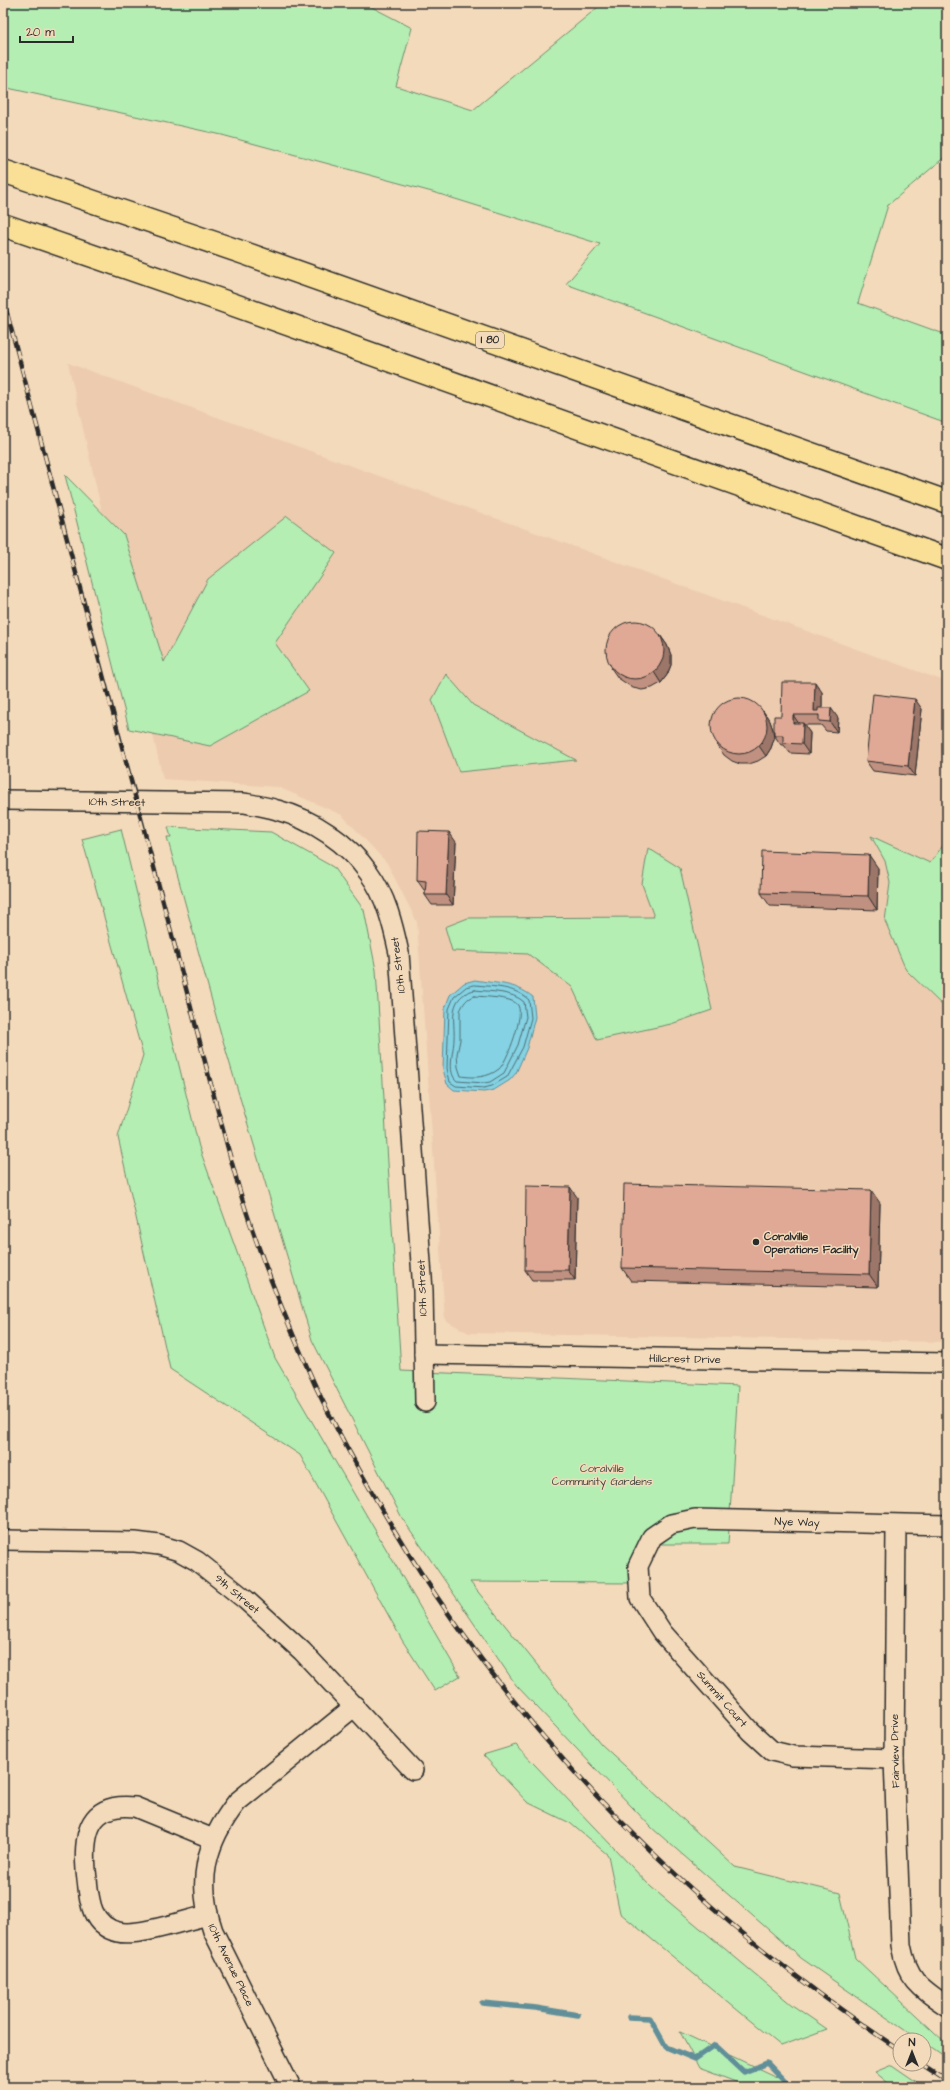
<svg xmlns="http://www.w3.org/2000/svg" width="950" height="2090" font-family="'Architects Daughter',sans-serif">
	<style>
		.built { fill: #edcbaf }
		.green { fill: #b4eeb3; stroke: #708c6f }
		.water { fill: #84d2e3; stroke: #608f99 }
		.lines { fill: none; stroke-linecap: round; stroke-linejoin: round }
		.shore { stroke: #4f6e75; stroke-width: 1 }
		.stream { stroke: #608f99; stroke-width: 5.5 }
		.minor-casing { stroke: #2b2b2b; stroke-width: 22 }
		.highway-casing { stroke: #2b2b2b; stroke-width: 25 }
		.minor { stroke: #f3daba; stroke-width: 19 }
		.highway { stroke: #fadf96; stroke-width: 22 }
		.rail-casing { stroke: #2b2b2b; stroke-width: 4.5 }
		.rail { stroke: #f3daba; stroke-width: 3; stroke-dasharray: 9; stroke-linecap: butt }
		.wall { fill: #c09180; stroke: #2b2b2b }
		.shaded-wall { fill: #9c7668; stroke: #2b2b2b }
		.building { fill: #dfa995; stroke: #2b2b2b }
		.poi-dot { fill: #2b2b2b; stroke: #f3daba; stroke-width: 1.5 }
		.labels { text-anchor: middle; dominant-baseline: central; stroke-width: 3; stroke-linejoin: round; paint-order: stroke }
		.shield { fill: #f3daba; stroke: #676056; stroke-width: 1 }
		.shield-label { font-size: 10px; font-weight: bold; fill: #2b2b2b }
		.street-label { font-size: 11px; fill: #2b2b2b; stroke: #f3daba }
		.poi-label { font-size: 11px; font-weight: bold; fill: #2b2b2b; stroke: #f3daba; text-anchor: start }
		.park-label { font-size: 11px; fill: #40483f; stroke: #f3daba }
	</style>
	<rect width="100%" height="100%" fill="#f3daba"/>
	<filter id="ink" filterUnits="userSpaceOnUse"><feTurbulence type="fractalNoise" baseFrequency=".025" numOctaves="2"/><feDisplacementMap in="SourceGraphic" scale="8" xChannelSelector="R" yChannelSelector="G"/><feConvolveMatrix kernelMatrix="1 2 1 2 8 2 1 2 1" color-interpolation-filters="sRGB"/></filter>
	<g filter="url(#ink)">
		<!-- built -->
		<path class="built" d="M 68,363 L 947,682 L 947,724 L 943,751 L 947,757 L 947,1342 L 469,1333 L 445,1320 L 417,922 L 387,863 L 342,815 L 278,787 L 163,779 Z"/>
		<!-- green -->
		<g class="green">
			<path d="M 3,3 L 364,3 L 412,28 L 396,86 L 473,110 L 603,3 L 947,3 L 947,155 L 888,205 L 858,303 L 947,335 L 947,423 L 566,284 L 600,244 L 436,193 L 222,135 L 3,87 Z"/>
			<path d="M 65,475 L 124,535 L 164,662 L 208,579 L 287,516 L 336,553 L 275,643 L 309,691 L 210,746 L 129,729 Z"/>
			<path d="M 446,674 L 473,705 L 576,760 L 459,772 L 432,700 Z"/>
			<path d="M 168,827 L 271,832 L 333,867 L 364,910 L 376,970 L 401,1371 L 738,1386 L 728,1544 L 659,1544 L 633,1583 L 470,1582 L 601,1744 L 735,1867 L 840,1893 L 855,1958 L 947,2044 L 947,2059 L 924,2043 L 924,2040 L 919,2040 L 801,1958 L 652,1828 L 516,1685 L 402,1518 L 312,1340 L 221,1034 L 167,837 L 171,837 Z"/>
			<path d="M 121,829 L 199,1147 L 275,1358 L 460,1676 L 435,1691 L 402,1640 L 300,1455 L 170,1369 L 118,1137 L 143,1055 L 82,839 Z"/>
			<path d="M 871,836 L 930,863 L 947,840 L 947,1010 L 906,970 L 885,921 L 890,883 L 885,861 Z"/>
			<path d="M 648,848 L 680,868 L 712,1010 L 671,1024 L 597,1040 L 572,987 L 528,954 L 452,951 L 445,927 L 468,918 L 654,917 L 642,884 Z"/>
			<path d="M 516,1745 L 651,1887 L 792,2005 L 827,2029 L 781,2046 L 620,1913 L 608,1855 L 570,1823 L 527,1802 L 483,1755 Z"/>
			<path d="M 680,2032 L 798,2087 L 749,2087 L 699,2068 Z"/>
			<path d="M 892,2065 L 924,2087 L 893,2087 L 875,2072 Z"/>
		</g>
		<!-- water -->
		<path class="water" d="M 475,980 C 497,984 514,982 533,997 L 535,1017 L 527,1048 L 516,1073 L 510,1080 L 494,1090 L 484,1092 L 454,1090 L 447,1084 L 443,1069 L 445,1008 L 450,995 L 464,983 Z"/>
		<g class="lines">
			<!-- shore -->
			<g class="shore">
				<path d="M 475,985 C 494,987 514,986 529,1000 L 531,1018 L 523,1047 L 507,1077 L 492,1086 L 484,1088 L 456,1086 L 450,1082 L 447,1068 L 449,1009 L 454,997 L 466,987 Z"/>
				<path d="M 475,990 C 491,992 512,991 524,1002 L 526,1017 L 518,1045 L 504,1073 L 490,1082 L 484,1083 L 457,1081 C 446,1072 454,1051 454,1039 C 455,1027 451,1013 457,1002 C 461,995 468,991 475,990 Z"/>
				<path d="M 475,996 C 485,997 510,997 517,1004 C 526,1012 507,1062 499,1069 C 487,1078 475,1078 461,1076 L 458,1067 L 457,1054 L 460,1040 L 460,1011 C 463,1004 467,997 475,996 Z"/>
			</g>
			<!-- stream -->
			<g class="stream">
				<path d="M 482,2003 L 536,2008 L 578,2015"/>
				<path d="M 629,2017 L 650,2018 L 666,2047 L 695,2059 L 715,2045 L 744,2072 L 767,2063 L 790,2087"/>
			</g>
			<defs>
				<g id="minor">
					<path d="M 3,800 L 244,803 C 255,805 267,807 277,810 C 312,819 348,843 369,873 C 386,896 393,925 399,953 L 423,1291 L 425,1402"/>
					<path d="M 424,1354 L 947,1363"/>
					<path d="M 896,1525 L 894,1759 L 901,1945 C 907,1979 920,1988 947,2006"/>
					<path d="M 3,1540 L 135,1542 L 159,1545 L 179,1551 L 197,1561 L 246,1600 L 302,1651 L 413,1770"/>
					<path d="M 894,1759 L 793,1756 L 772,1751 L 750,1731 L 662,1632 L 640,1598 L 638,1566 L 652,1537 L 671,1524 L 695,1519 L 947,1525"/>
					<path d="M 208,1915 C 186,1920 138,1937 118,1932 C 88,1925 89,1895 86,1870 C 83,1833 89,1802 135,1807 L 213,1839"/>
					<path d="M 291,2087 L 213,1931 C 196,1882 205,1843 237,1802 L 355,1706"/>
				</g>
				<g id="highway">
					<path d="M 3,171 L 244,253 L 947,502"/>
					<path d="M 3,225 L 223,301 L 947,559"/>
				</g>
			</defs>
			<!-- minor casing -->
			<use href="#minor" class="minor-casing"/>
			<!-- highway casing -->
			<use href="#highway" class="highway-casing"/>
			<!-- minor -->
			<use href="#minor" class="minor"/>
			<!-- highway -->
			<use href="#highway" class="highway"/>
			<defs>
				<g id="rail">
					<path d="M 3,298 C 62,518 118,739 178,958 C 198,1034 217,1110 238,1185 C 258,1253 286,1320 315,1385 C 338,1434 365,1481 393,1528 C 520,1739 695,1915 900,2050"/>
					<path d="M 921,2064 L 947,2081"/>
				</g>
			</defs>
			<!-- rail casing -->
			<use href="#rail" class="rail-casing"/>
			<!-- rail -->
			<use href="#rail" class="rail"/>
		</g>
		<!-- wall -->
		<g class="wall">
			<path d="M 660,635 L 667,645 L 671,655 L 671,665 L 667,675 L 661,683 L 652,688 L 642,690 L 633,688 L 618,678 L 611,668 Z"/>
			<path d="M 822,692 L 822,708 L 838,718 L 837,732 L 826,731 L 821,725 L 804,725 L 810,733 L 809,754 L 790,753 L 784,745 L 781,745 L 774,735 L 781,716 Z"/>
			<path d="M 922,709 L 915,776 L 873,771 L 866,761 Z"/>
			<path d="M 763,711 L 770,721 L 773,730 L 774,739 L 771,748 L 766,756 L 758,761 L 749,764 L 740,764 L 732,761 L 724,755 L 717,745 Z"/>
			<path d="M 456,842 L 453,905 L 432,905 L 425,895 L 425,890 L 424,890 L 417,880 Z"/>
			<path d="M 878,868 L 877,910 L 770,906 L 761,893 Z"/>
			<path d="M 577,1197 L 575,1280 L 532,1280 L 525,1270 Z"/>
			<path d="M 880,1203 L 878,1287 L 631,1281 L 622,1268 Z"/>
		</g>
		<!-- shaded-wall -->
		<g class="shaded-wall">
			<path d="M 660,635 L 667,645 L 671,655 L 671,665 L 667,675 L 661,683 L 654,672 Z"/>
			<path d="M 815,682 L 822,692 L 822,719 L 814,711 Z"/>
			<path d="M 915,699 L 922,709 L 915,776 L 908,766 Z"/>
			<path d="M 831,708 L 838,718 L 837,732 L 830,722 Z"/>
			<path d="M 763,711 L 770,721 L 773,730 L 774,739 L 771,748 L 766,756 L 759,746 Z"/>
			<path d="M 793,715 L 800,725 L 793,723 Z"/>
			<path d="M 803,723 L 810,733 L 809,754 L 802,744 Z"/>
			<path d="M 449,832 L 456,842 L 453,905 L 446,895 Z"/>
			<path d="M 869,855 L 878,868 L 877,910 L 868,896 Z"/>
			<path d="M 570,1187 L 577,1197 L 575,1280 L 568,1270 Z"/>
			<path d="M 871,1190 L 880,1203 L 878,1287 L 869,1274 Z"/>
		</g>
		<!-- building -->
		<g class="building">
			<circle cx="635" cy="650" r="29"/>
			<path d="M 782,682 L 815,682 L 814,711 L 818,711 L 818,708 L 831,708 L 830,722 L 819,721 L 819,715 L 793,715 L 793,723 L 803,723 L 802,744 L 783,743 L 783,735 L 774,735 L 774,716 L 781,716 Z"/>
			<path d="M 873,694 L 915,699 L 908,766 L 866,761 Z"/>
			<circle cx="739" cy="726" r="28"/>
			<path d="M 418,831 L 449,832 L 446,895 L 425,895 L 426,881 L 417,880 Z"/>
			<path d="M 762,851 L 869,855 L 868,896 L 761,893 Z"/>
			<path d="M 624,1184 L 871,1190 L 869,1274 L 622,1268 Z"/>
			<path d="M 526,1186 L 570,1187 L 568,1270 L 525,1270 Z"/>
		</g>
	</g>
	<!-- markers -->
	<circle class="poi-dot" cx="756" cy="1242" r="4"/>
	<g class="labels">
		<!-- shield labels -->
		<rect class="shield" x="476" y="332" width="28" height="16" rx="3"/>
		<g class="shield-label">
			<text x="490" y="340">I 80</text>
		</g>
		<!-- street labels -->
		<g class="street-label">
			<text transform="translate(117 802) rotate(1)">10th Street</text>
			<text transform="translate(398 965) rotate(-97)">10th Street</text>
			<text transform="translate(422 1288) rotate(-92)">10th Street</text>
			<text transform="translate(685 1359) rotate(1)">Hillcrest Drive</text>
			<text transform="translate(797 1522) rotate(2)">Nye Way</text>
			<text transform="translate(237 1594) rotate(40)">9th Street</text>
			<text transform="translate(722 1699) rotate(49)">Summit Court</text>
			<text transform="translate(895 1751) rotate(-91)">Fairview Drive</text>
			<text transform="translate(231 1965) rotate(64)">10th Avenue Place</text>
		</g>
		<!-- poi labels -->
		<g class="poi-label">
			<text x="764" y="1236">Coralville<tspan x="764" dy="13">Operations Facility</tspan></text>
		</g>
		<!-- park labels -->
		<g class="park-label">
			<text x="602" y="1468">Coralville<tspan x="602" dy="13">Community Gardens</tspan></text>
		</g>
	</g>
	<!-- margin -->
	<rect width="950" height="2090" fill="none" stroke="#f3daba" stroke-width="16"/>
	<rect x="8" y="8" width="934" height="2074" fill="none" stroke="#2b2b2b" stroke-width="1.5" filter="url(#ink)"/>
	<!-- north arrow -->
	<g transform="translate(912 2052)"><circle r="19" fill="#f3daba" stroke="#a39481"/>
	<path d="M0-3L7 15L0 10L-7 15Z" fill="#2b2b2b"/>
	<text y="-6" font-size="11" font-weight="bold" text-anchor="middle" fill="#2b2b2b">N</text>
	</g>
	<!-- scale -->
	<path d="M20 36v6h53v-6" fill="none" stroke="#2b2b2b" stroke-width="2"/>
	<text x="26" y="36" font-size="12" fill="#2b2b2b" stroke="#f3daba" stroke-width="3" paint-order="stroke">20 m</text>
</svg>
